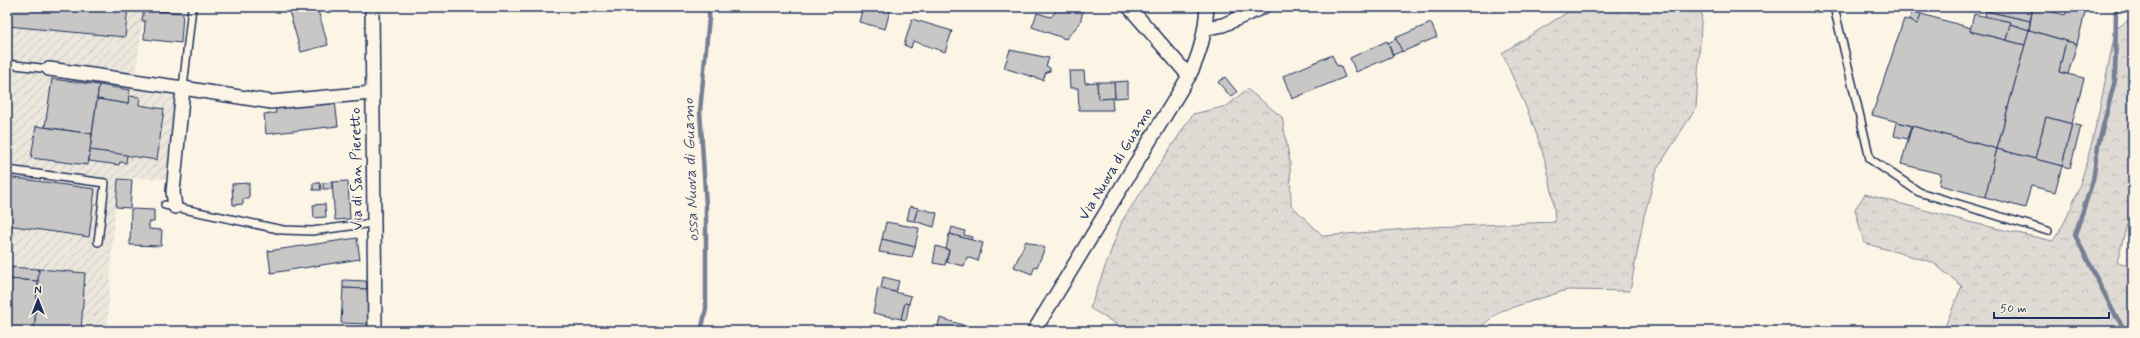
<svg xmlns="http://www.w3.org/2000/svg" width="2140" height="338" font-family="Mynerve,sans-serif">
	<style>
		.industrial { fill: url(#industrial-furrows) }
		.forest { fill: url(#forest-crowns); stroke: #7d8599 }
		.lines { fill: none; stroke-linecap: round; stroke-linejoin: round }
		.stream { stroke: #767f94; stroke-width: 4.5 }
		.building { fill: #c8c7c6; stroke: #1b2f5e }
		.lane-casing { stroke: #1b2f5e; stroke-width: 10 }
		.street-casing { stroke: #1b2f5e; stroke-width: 16 }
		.lane { stroke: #fcf5e5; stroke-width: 7 }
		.street { stroke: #fcf5e5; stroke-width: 13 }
		.labels { text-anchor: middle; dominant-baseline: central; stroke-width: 3; stroke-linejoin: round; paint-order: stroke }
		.street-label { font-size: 15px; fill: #1b2f5e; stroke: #fcf5e5 }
		.water-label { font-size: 16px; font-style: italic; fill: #485779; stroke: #fcf5e5 }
	</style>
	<defs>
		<pattern id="industrial-furrows" width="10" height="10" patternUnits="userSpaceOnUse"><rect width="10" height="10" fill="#ece7dc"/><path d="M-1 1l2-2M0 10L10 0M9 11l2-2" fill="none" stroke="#cac6bf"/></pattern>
		<pattern id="forest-crowns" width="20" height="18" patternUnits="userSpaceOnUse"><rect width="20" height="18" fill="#dfdbd4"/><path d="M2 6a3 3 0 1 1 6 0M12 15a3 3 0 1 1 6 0" fill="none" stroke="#bfbcb8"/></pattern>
	</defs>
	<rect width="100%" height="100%" fill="#fcf5e5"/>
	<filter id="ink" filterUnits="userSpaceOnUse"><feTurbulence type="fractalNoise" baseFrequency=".025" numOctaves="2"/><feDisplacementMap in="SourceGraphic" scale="8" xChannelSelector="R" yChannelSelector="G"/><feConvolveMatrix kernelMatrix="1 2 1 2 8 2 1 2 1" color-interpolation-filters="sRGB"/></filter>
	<g filter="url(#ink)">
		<!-- industrial -->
		<path class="industrial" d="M 7,7 L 144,7 L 136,76 L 180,83 L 170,179 L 117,178 L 107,331 L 7,331 Z"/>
		<!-- forest -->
		<g class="forest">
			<path d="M 1576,7 L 1702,7 L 1696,108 L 1657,169 L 1644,216 L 1630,291 L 1567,290 L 1501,311 L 1475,331 L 1127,331 L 1090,308 L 1122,221 L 1193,114 L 1227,106 L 1247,89 L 1282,117 L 1290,163 L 1291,205 L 1323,236 L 1431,227 L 1555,222 C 1552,158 1527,110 1502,53 Z"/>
			<path d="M 2133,17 L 2133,217 L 2127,224 L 2117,262 L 2133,266 L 2133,331 L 1943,331 L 1962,286 L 1932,262 L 1864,243 L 1855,209 L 1865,194 L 1973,223 L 2053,241 C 2089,191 2102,89 2116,29 Z"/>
		</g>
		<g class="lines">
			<!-- stream -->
			<g class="stream">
				<path d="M 2116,7 L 2115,80 L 2098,146 L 2093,180 L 2075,235 L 2115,315 L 2126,331"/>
				<path d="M 701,331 L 706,309 L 706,206 L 700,111 L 710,7"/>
			</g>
		</g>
		<!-- building -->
		<g class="building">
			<path d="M 7,7 L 128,7 L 125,37 L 7,26 Z"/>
			<path d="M 144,7 L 159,7 L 158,11 L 183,13 L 181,43 L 144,39 L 145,21 L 142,21 Z"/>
			<path d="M 306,7 L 317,7 L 328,45 L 301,52 L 289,11 Z"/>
			<path d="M 863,7 L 891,7 L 885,29 L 859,22 Z"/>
			<path d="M 1059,7 L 1084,7 L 1080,23 L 1066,39 L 1032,27 L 1037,13 L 1051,17 Z"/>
			<path d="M 1987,7 L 2017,7 L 2032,11 L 2030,21 L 1986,11 Z"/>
			<path d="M 2033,7 L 2065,15 L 2068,8 L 2085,13 L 2077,44 L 2029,30 Z"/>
			<path d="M 1986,11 L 2030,21 L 2029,30 L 2010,24 L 2011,22 L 1985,17 Z"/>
			<path d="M 1912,12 L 1921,14 L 1918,24 L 1909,21 Z"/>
			<path d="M 1921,14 L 1971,28 L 1970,31 L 2025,45 L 1997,149 L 1872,115 L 1904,19 L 1918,24 Z"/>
			<path d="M 1974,14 L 2011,22 L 2006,40 L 1970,31 Z"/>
			<path d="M 912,19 L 952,31 L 945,52 L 913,41 L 911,48 L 904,45 Z"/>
			<path d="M 1431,23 L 1437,37 L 1402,52 L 1395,38 Z"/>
			<path d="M 2010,24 L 2029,30 L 2025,45 L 2006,40 Z"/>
			<path d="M 2029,30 L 2066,41 L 2059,72 L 2084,78 L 2072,124 L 2046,117 L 2035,159 L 1997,149 Z"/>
			<path d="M 1396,39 L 1402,51 L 1393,55 L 1388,43 Z"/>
			<path d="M 1387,41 L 1393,56 L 1356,72 L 1350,58 Z"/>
			<path d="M 2066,41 L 2077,44 L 2068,74 L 2059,72 Z"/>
			<path d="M 1010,50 L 1049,58 L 1046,66 L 1050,68 L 1050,71 L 1046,72 L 1043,80 L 1004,68 Z"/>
			<path d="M 1332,55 L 1337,66 L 1340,65 L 1345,77 L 1292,99 L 1283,76 Z"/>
			<path d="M 1069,71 L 1084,71 L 1085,83 L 1097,82 L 1098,99 L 1112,98 L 1113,110 L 1079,110 L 1078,88 L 1070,88 Z"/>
			<path d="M 1225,77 L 1237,92 L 1231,97 L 1218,82 Z"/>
			<path d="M 52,79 L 99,85 L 92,134 L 45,127 Z"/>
			<path d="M 1128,81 L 1128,97 L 1115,98 L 1114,82 Z"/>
			<path d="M 1097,82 L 1114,82 L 1115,98 L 1098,99 Z"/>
			<path d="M 99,85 L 130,90 L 128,104 L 97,99 Z"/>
			<path d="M 129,96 L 140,97 L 139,105 L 164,109 L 157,160 L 90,150 L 97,99 L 128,104 Z"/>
			<path d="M 335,101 L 338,126 L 266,134 L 264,114 L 276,113 L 275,106 Z"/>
			<path d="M 2046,117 L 2072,124 L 2062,166 L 2035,159 Z"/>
			<path d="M 1897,122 L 1912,126 L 1908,139 L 1894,136 Z"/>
			<path d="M 2072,124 L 2081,126 L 2070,168 L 2062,166 Z"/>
			<path d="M 36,126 L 92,134 L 88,165 L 31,158 Z"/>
			<path d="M 1912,126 L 1997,149 L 1985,197 L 1939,185 L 1941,174 L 1901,164 Z"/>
			<path d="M 1997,149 L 2062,166 L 2055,192 L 2031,186 L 2025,208 L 1985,197 Z"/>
			<path d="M 90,150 L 127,155 L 126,163 L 120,162 L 119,165 L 89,161 Z"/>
			<path d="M 7,177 L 95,189 L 89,237 L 7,225 Z"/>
			<path d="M 118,179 L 132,180 L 130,208 L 116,207 Z"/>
			<path d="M 348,181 L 350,219 L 335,220 L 332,182 Z"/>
			<path d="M 332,182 L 332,189 L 323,189 L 323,183 Z"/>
			<path d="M 249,183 L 249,199 L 243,199 L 243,204 L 233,205 L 232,184 Z"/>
			<path d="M 313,183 L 320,183 L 321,190 L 313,190 Z"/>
			<path d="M 325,204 L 326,217 L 314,218 L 313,205 Z"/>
			<path d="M 910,206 L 918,208 L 914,221 L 907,220 Z"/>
			<path d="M 918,208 L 937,213 L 934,227 L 914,221 Z"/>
			<path d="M 131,209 L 154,210 L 154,222 L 149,222 L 149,229 L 162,230 L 161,246 L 130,245 Z"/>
			<path d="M 886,222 L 919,228 L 915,247 L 882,239 Z"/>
			<path d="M 952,227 L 965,231 L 964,235 L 972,237 L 971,240 L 950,234 Z"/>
			<path d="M 949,234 L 983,243 L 978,261 L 967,257 L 964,266 L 946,262 L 949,250 L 946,249 Z"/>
			<path d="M 357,238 L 360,259 L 271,273 L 268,251 Z"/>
			<path d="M 882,239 L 915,247 L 912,257 L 879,252 Z"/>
			<path d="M 1026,241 L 1045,248 L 1037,267 L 1035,266 L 1032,274 L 1014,267 Z"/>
			<path d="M 936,246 L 949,250 L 945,265 L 933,263 Z"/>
			<path d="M 7,267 L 39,269 L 38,281 L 7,279 Z"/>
			<path d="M 39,269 L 85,273 L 81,331 L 34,331 Z"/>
			<path d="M 883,277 L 899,281 L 896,292 L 881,289 Z"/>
			<path d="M 7,279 L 38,281 L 34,331 L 7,331 Z"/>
			<path d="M 343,280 L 366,281 L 367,289 L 343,288 Z"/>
			<path d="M 343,288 L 367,289 L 369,324 L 341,323 Z"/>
			<path d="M 878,288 L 911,296 L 909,304 L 905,303 L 901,319 L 873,313 Z"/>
			<path d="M 905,303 L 909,304 L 906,320 L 901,319 Z"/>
			<path d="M 940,318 L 963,325 L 962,331 L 937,330 Z"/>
		</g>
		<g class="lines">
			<defs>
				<g id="lane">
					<path d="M 1834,7 L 1870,159 L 1919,192 L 2048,231"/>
					<path d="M 7,64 L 49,69"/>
					<path d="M 183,88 L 192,7"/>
					<path d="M 7,170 L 105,183 L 98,242"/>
					<path d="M 165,205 L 283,230 L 312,231 L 373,223"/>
				</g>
				<g id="street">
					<path d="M 372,7 L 375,331"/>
					<path d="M 1129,7 L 1189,76"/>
					<path d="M 1206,28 L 1223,25 L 1263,7"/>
					<path d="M 49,69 L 183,88 L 173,192 L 175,207"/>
					<path d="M 183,88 L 271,102 L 372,93"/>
					<path d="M 1034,331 L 1189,76 C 1201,53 1205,32 1207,7"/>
				</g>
			</defs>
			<!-- lane casing -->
			<use href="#lane" class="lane-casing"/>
			<!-- street casing -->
			<use href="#street" class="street-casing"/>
			<!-- lane -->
			<use href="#lane" class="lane"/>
			<!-- street -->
			<use href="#street" class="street"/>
		</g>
	</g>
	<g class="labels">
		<!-- street labels -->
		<g class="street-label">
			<text transform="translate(1116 164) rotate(-59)">Via Nuova di Guamo</text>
			<text transform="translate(357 169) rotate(-91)">Via di San Pieretto</text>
		</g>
		<!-- water labels -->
		<g class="water-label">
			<text transform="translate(691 170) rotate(-92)">ossa Nuova di Guamo</text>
		</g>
	</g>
	<!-- margin -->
	<rect width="2140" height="338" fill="none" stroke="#fcf5e5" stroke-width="24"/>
	<rect x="12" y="12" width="2116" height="314" fill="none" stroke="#1b2f5e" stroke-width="1.5" filter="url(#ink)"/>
	<!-- north arrow -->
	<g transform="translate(38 300)" stroke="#fcf5e5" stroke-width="3" paint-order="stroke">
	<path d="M0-3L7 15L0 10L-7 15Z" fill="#1b2f5e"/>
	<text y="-6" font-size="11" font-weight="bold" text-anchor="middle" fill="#1b2f5e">N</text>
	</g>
	<!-- scale -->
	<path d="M1994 312v6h115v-6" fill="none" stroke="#1b2f5e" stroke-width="2"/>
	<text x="2000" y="312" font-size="12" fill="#1b2f5e" stroke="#fcf5e5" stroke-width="3" paint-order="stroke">50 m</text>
</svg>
